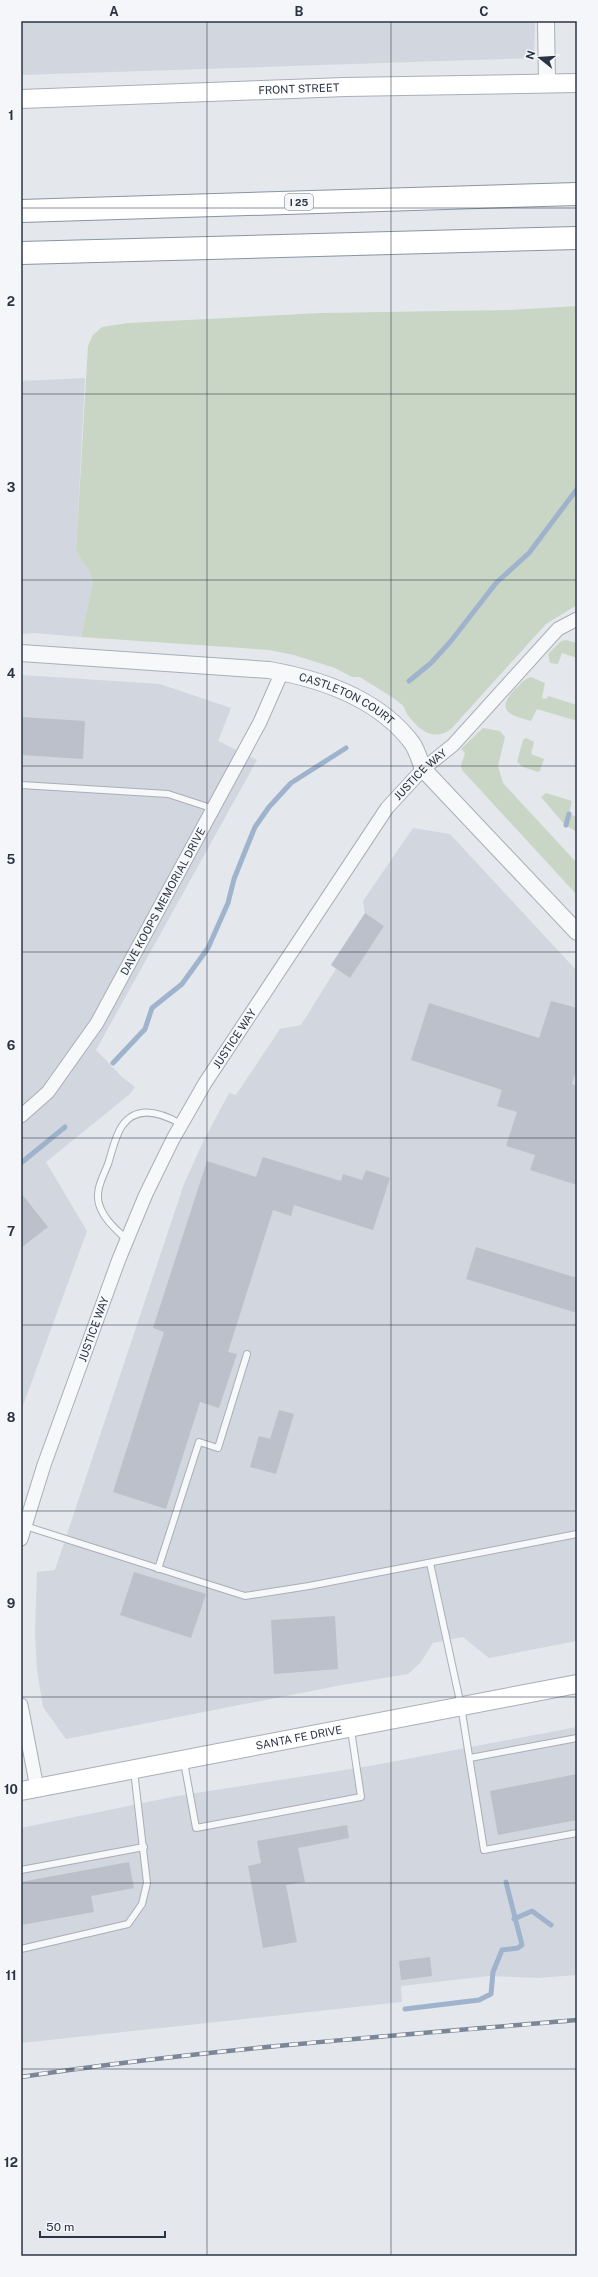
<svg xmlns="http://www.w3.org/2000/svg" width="598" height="2277" font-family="'Public Sans',sans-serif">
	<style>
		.built { fill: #d2d6de }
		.green { fill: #c9d6c5 }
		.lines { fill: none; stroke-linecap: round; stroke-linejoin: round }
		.stream { stroke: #9fb4cc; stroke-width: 5 }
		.building { fill: #bbc0ca }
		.service-casing { stroke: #a9aeb7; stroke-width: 8 }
		.minor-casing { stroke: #a9aeb7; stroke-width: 15 }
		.tertiary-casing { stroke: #a9aeb7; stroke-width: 18 }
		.secondary-casing { stroke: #a9aeb7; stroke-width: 20 }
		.motorway-casing { stroke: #8b94a3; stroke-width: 24 }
		.service { stroke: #f7f8fa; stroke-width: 6 }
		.minor { stroke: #f7f8fa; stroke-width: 13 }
		.tertiary { stroke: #f7f8fa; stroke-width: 16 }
		.secondary { stroke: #fff; stroke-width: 18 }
		.motorway { stroke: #fff; stroke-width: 22 }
		.rail-casing { stroke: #7d8696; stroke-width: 4.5 }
		.rail { stroke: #f4f6f9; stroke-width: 3; stroke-dasharray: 9; stroke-linecap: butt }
		.grid { fill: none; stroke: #2b3445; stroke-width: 1; stroke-opacity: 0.55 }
		.labels { text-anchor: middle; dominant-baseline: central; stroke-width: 3; stroke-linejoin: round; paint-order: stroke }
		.shield { fill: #f4f6f9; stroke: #676e7b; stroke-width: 1 }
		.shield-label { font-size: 10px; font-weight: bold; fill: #2b3445 }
		.street-label { font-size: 11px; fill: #2b3445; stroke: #f4f6f9 }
		.neatline { fill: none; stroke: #2b3445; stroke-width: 1.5 }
		.grid-label { font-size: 13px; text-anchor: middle; font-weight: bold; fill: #2b3445 }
	</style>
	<rect width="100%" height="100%" fill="#e4e7ec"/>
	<!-- built -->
	<g class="built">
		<path d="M 21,21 L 535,21 L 534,58 L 21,75 Z"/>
		<path d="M 85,378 L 76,551 L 90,573 L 93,582 L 81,637 L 34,633 L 21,634 L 21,381 Z"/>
		<path d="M 21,675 L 160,684 L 231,708 L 218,741 L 257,760 L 96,1050 L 122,1077 L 135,1087 L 130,1094 L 46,1162 L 87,1231 L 21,1411 Z"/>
		<path d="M 413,828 L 450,834 L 577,971 L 577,1641 L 489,1658 L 463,1637 L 433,1643 L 420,1663 L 408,1674 L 342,1685 L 66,1739 L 43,1707 L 37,1670 L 35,1633 L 37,1572 L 55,1570 L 184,1184 L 203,1142 L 229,1093 L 236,1095 L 280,1029 L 301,1025 L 336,969 L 331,965 L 365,914 L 363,901 Z"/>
		<path d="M 577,1727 L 577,1975 L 538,1978 L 489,1976 L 401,1986 L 402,2002 L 21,2043 L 21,1828 L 177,1796 L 370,1766 Z"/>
	</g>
	<!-- green -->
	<g class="green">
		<path d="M 577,306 L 577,605 L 546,624 L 452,728 C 435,743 418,730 407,714 C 405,711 405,706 401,704 C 389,694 373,686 360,677 L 352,677 L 335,668 L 294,655 L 269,650 L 81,637 L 93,582 L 90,573 L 76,551 L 88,346 L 93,335 L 102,327 L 128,323 L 322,313 L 510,310 Z"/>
		<path d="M 566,640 L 577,643 L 577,658 L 562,653 L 558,664 L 550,663 L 548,654 L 561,641 Z"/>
		<path d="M 531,677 L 545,683 L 542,698 L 547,699 L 548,696 L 577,705 L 577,721 L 537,709 L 531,721 C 511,715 495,712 514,690 C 520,685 523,679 531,677 Z"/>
		<path d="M 483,728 L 500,731 L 505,737 L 498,766 L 503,783 L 577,863 L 577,895 L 462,770 L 461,765 L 465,753 L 461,749 Z"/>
		<path d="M 526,738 L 534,742 L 531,754 L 544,759 L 540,771 L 538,772 L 523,767 L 517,762 L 523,740 Z"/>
		<path d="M 546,793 L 572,801 L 569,814 L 577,817 L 577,832 L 565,825 L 541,797 Z"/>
	</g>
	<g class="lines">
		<!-- stream -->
		<g class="stream">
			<path d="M 409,681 L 431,663 L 451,641 L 496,583 L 529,553 L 577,489"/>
			<path d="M 566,825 L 569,814"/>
			<path d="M 113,1063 L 145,1029 L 152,1008 L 182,984 L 208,948 L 228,903 L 234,879 L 246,849 L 255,827 L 269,807 L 291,783 L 346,748"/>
			<path d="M 21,1163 L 65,1127"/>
			<path d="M 514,1919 L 532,1911 L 551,1925"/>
			<path d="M 405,2009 L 479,2000 L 491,1994 L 493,1972 L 502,1950 L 518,1948 L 522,1945 L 506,1882"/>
		</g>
	</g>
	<!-- building -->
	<g class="building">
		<path d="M 21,717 L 85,721 L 83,759 L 21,755 Z"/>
		<path d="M 365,913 L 384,926 L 350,978 L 331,965 Z"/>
		<path d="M 551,1001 L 577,1008 L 577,1068 L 572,1084 L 577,1086 L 577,1185 L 530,1170 L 535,1155 L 506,1146 L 517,1112 L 497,1106 L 502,1090 L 411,1060 L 429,1003 L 539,1038 Z"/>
		<path d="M 263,1157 L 341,1181 L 343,1174 L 362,1180 L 366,1170 L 390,1178 L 373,1230 L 294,1205 L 291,1216 L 273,1210 L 228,1352 L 237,1354 L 219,1408 L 200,1402 L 166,1509 L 113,1492 L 164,1332 L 153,1328 L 207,1161 L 256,1177 Z"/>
		<path d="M 21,1193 L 48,1227 L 21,1248 Z"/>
		<path d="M 476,1247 L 577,1278 L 577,1313 L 466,1279 Z"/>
		<path d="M 279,1410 L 294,1414 L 276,1474 L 250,1467 L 259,1436 L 270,1439 Z"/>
		<path d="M 134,1572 L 206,1594 L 191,1638 L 120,1615 Z"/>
		<path d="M 335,1616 L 338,1669 L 274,1674 L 271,1620 Z"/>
		<path d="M 577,1774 L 577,1820 L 498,1835 L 490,1791 Z"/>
		<path d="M 347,1825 L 349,1838 L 298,1848 L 305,1882 L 286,1885 L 297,1942 L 263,1948 L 248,1866 L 261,1863 L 257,1841 Z"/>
		<path d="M 129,1862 L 134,1888 L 91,1896 L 94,1912 L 21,1925 L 21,1882 Z"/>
		<path d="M 430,1957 L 432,1976 L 401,1980 L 399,1961 Z"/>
	</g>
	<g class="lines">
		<defs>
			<g id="service">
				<path d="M 21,785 L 168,794 L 214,809"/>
				<path d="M 127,1240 C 116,1229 104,1220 99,1204 C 95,1190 103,1177 108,1164 C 112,1152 115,1136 122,1126 C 137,1104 162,1113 181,1124"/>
				<path d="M 25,1526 L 245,1596 L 309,1586 L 577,1534"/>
				<path d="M 430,1563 L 461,1706 L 484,1850 L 577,1833"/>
				<path d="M 158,1569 L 199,1442 L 218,1448 L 247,1354"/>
				<path d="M 470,1758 L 577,1738"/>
				<path d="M 184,1762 L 196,1828 L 361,1797 L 351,1730"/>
				<path d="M 21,1870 L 144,1847"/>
				<path d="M 21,1949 L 128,1924 L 142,1904 L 147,1883 L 134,1771"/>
			</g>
			<g id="minor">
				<path id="s1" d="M 21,1116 L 48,1092 L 97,1023 L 260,722 L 282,672"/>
				<path id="s2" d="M 21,1539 L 44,1465 L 119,1259 L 146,1194 L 173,1139 L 205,1083 L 387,808 L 423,769 L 453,745 L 558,629 L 577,619"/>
				<path d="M 21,1705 L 37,1788"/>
			</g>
			<g id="tertiary">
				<path d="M 546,21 L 547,83"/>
				<path id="s3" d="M 21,653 L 269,670 C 321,679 379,699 412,743 C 417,750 420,761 423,769 L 577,932"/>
			</g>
			<g id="secondary">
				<path id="s4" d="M 21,99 L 345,87 L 577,83"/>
				<path id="s5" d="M 21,1791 L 577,1684"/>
			</g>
			<g id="motorway">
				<path d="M 21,211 L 577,194"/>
				<path d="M 21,253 L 577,238"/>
			</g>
		</defs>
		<!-- service casing -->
		<use href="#service" class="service-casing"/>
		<!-- minor casing -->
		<use href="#minor" class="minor-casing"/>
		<!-- tertiary casing -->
		<use href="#tertiary" class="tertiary-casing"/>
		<!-- secondary casing -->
		<use href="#secondary" class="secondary-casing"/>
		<!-- motorway casing -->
		<use href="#motorway" class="motorway-casing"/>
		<!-- service -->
		<use href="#service" class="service"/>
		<!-- minor -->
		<use href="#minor" class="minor"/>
		<!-- tertiary -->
		<use href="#tertiary" class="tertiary"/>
		<!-- secondary -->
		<use href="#secondary" class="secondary"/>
		<!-- motorway -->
		<use href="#motorway" class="motorway"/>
		<defs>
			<path id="rail" d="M 21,2077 C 205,2049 391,2036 577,2020"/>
		</defs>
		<!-- rail casing -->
		<use href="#rail" class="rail-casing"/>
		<!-- rail -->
		<use href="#rail" class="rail"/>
	</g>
	<!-- grid -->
	<path class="grid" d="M 207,21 L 207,2256M 391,21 L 391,2256M 21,208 L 577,208M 21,394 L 577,394M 21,580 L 577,580M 21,766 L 577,766M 21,952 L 577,952M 21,1138 L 577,1138M 21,1325 L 577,1325M 21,1511 L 577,1511M 21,1697 L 577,1697M 21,1883 L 577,1883M 21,2069 L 577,2069"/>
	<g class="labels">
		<!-- shield labels -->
		<rect class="shield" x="285" y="194" width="28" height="16" rx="3"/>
		<g class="shield-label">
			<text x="299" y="202">I 25</text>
		</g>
		<!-- street labels -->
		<g class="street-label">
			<text stroke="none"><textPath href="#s4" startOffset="278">FRONT STREET</textPath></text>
			<text stroke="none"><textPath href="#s3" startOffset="332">CASTLETON COURT</textPath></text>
			<text stroke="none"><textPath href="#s2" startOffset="870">JUSTICE WAY</textPath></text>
			<text stroke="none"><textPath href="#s1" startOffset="259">DAVE KOOPS MEMORIAL DRIVE</textPath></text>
			<text stroke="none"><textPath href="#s2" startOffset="546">JUSTICE WAY</textPath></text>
			<text stroke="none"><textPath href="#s2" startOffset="222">JUSTICE WAY</textPath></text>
			<text stroke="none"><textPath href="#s5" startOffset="283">SANTA FE DRIVE</textPath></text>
		</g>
	</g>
	<!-- border -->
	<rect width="598" height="2277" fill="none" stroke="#f4f6f9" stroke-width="44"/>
	<!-- north arrow -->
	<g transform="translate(540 58) rotate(287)" stroke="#f4f6f9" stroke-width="3" paint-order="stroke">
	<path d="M0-3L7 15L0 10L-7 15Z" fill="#2b3445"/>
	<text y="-6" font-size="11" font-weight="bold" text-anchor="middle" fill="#2b3445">N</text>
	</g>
	<!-- scale -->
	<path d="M40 2231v6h125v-6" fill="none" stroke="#2b3445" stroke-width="2"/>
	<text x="46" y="2231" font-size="12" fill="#2b3445" stroke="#f4f6f9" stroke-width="3" paint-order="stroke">50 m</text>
	<rect x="22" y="22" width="554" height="2233" class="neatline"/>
	<g class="grid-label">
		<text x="114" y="16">A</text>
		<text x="299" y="16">B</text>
		<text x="484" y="16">C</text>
		<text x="11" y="120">1</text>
		<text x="11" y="306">2</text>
		<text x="11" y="492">3</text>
		<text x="11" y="678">4</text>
		<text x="11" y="864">5</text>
		<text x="11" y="1050">6</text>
		<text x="11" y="1236">7</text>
		<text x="11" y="1422">8</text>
		<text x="11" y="1608">9</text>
		<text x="11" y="1794">10</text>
		<text x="11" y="1980">11</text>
		<text x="11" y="2167">12</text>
	</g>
</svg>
